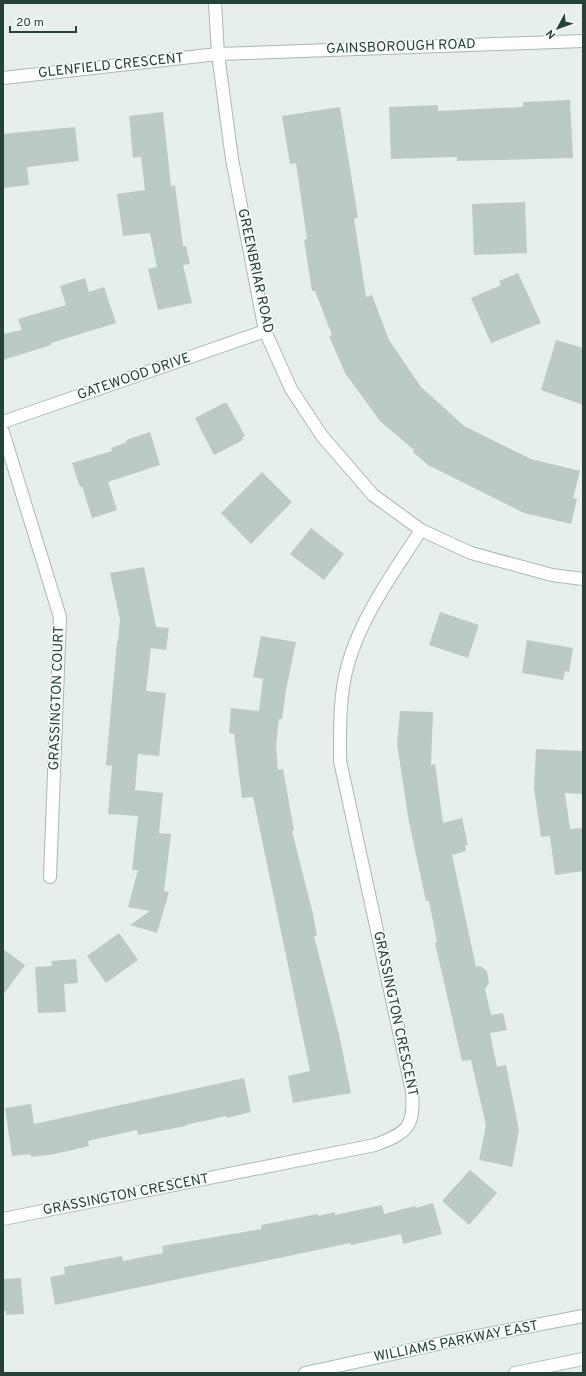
<svg xmlns="http://www.w3.org/2000/svg" width="586" height="1376" font-family="Overpass,sans-serif">
	<style>
		.building { fill: #bbcac4 }
		.lines { fill: none; stroke-linecap: round; stroke-linejoin: round }
		.minor-casing { stroke: #a8b8b2; stroke-width: 14 }
		.secondary-casing { stroke: #a4bbb3; stroke-width: 14 }
		.minor { stroke: #fff; stroke-width: 12 }
		.secondary { stroke: #fff; stroke-width: 12 }
		.labels { text-anchor: middle; dominant-baseline: central; stroke-width: 3; stroke-linejoin: round; paint-order: stroke }
		.street-label { font-size: 14px; fill: #24423a; stroke: #f7fbf9 }
	</style>
	<rect width="100%" height="100%" fill="#e6efeb"/>
	<!-- building -->
	<g class="building">
		<path d="M 570,100 L 573,158 L 457,161 L 457,157 L 391,159 L 389,107 L 438,105 L 438,111 L 523,107 L 523,102 Z"/>
		<path d="M 340,107 L 358,218 L 354,218 L 366,297 L 372,295 L 389,340 L 421,387 L 464,426 L 531,459 L 580,471 L 573,498 L 577,499 L 571,524 L 524,513 L 428,465 L 413,452 L 414,450 L 380,421 L 345,373 L 329,336 L 332,335 L 315,291 L 312,291 L 304,240 L 307,239 L 296,163 L 290,164 L 282,116 Z"/>
		<path d="M 163,112 L 171,186 L 175,185 L 183,246 L 186,246 L 190,264 L 183,265 L 192,303 L 158,310 L 148,269 L 157,267 L 150,233 L 123,236 L 117,194 L 145,190 L 141,157 L 133,158 L 129,116 Z"/>
		<path d="M 75,127 L 79,161 L 27,167 L 29,185 L 3,188 L 3,134 Z"/>
		<path d="M 525,202 L 527,253 L 474,255 L 472,204 Z"/>
		<path d="M 518,273 L 541,323 L 491,343 L 471,298 L 501,285 L 499,281 Z"/>
		<path d="M 85,278 L 89,292 L 104,287 L 116,323 L 51,343 L 51,345 L 3,360 L 3,334 L 22,330 L 18,319 L 66,305 L 60,286 Z"/>
		<path d="M 556,340 L 583,348 L 583,405 L 541,390 Z"/>
		<path d="M 224,403 L 227,403 L 245,436 L 242,438 L 243,440 L 214,455 L 195,418 Z"/>
		<path d="M 150,432 L 160,465 L 108,482 L 117,510 L 92,518 L 82,486 L 80,487 L 72,463 L 112,451 L 111,448 L 127,442 L 126,440 Z"/>
		<path d="M 262,472 L 292,502 L 251,544 L 221,513 Z"/>
		<path d="M 311,528 L 344,554 L 324,580 L 290,554 Z"/>
		<path d="M 144,567 L 156,627 L 169,628 L 166,650 L 151,648 L 146,691 L 166,693 L 159,756 L 138,754 L 135,790 L 163,793 L 159,833 L 171,834 L 164,891 L 169,892 L 157,933 L 130,925 L 150,911 L 128,907 L 138,870 L 132,870 L 138,816 L 108,814 L 112,766 L 106,765 L 117,641 L 118,641 L 120,620 L 110,573 Z"/>
		<path d="M 440,612 L 479,625 L 468,658 L 429,645 Z"/>
		<path d="M 261,636 L 296,642 L 286,690 L 282,719 L 279,719 L 276,746 L 278,770 L 283,769 L 294,830 L 292,831 L 313,914 L 317,936 L 314,936 L 339,1034 L 351,1093 L 293,1103 L 288,1076 L 310,1071 L 253,797 L 242,798 L 234,734 L 229,733 L 231,708 L 259,711 L 263,679 L 253,677 Z"/>
		<path d="M 527,640 L 573,648 L 569,672 L 565,671 L 563,680 L 522,673 Z"/>
		<path d="M 400,711 L 433,712 L 431,765 L 435,764 L 443,823 L 462,818 L 468,845 L 465,845 L 466,851 L 452,855 L 476,967 L 480,966 L 487,971 L 489,983 L 485,989 L 491,1015 L 503,1013 L 507,1030 L 490,1033 L 497,1067 L 506,1065 L 519,1130 L 512,1167 L 479,1160 L 486,1125 L 471,1060 L 462,1061 L 435,943 L 437,942 L 429,901 L 426,901 L 409,822 L 397,744 Z"/>
		<path d="M 536,749 L 583,751 L 583,794 L 565,793 L 570,829 L 583,828 L 583,871 L 555,875 L 550,836 L 541,837 L 534,788 Z"/>
		<path d="M 119,933 L 138,960 L 106,983 L 87,956 Z"/>
		<path d="M 3,949 L 25,965 L 3,995 Z"/>
		<path d="M 76,959 L 78,983 L 64,984 L 66,1012 L 38,1013 L 35,967 L 52,966 L 51,961 Z"/>
		<path d="M 244,1078 L 251,1112 L 227,1118 L 226,1116 L 186,1125 L 186,1126 L 138,1135 L 137,1130 L 88,1141 L 89,1146 L 55,1154 L 31,1157 L 30,1154 L 12,1156 L 5,1108 L 31,1104 L 34,1124 Z"/>
		<path d="M 470,1170 L 497,1193 L 469,1225 L 442,1201 Z"/>
		<path d="M 433,1203 L 442,1234 L 403,1244 L 401,1234 L 351,1245 L 350,1243 L 55,1305 L 50,1277 L 65,1274 L 64,1267 L 122,1256 L 123,1261 L 163,1253 L 162,1246 L 262,1229 L 261,1225 L 318,1214 L 318,1216 L 335,1212 L 335,1215 L 382,1205 L 384,1214 L 415,1206 L 416,1208 Z"/>
		<path d="M 21,1278 L 24,1314 L 6,1315 L 6,1311 L 3,1311 L 3,1279 Z"/>
	</g>
	<g class="lines">
		<defs>
			<g id="minor">
				<path d="M 215,3 L 218,54 L 232,159 L 265,331 L 291,389 L 322,436 L 373,495 L 421,530 L 471,553 L 552,575 L 583,579"/>
				<path d="M 3,78 L 218,54 L 583,41"/>
				<path d="M 3,422 L 265,331"/>
				<path d="M 3,432 L 60,617 L 50,877"/>
				<path d="M 3,1219 L 375,1145 C 407,1133 415,1127 412,1091 L 340,761 C 340,729 339,695 348,664 C 362,615 394,572 421,530"/>
			</g>
			<g id="secondary">
				<path d="M 305,1373 L 447,1342 L 583,1316"/>
				<path d="M 515,1373 L 583,1359"/>
			</g>
		</defs>
		<!-- minor casing -->
		<use href="#minor" class="minor-casing"/>
		<!-- secondary casing -->
		<use href="#secondary" class="secondary-casing"/>
		<!-- minor -->
		<use href="#minor" class="minor"/>
		<!-- secondary -->
		<use href="#secondary" class="secondary"/>
	</g>
	<g class="labels">
		<!-- street labels -->
		<g class="street-label">
			<text transform="translate(401 47) rotate(-2)">GAINSBOROUGH ROAD</text>
			<text transform="translate(111 66) rotate(-6)">GLENFIELD CRESCENT</text>
			<text transform="translate(255 271) rotate(78)">GREENBRIAR ROAD</text>
			<text transform="translate(134 377) rotate(-19)">GATEWOOD DRIVE</text>
			<text transform="translate(57 698) rotate(-88)">GRASSINGTON COURT</text>
			<text transform="translate(395 1014) rotate(78)">GRASSINGTON CRESCENT</text>
			<text transform="translate(126 1195) rotate(-11)">GRASSINGTON CRESCENT</text>
			<text transform="translate(456 1342) rotate(-11)">WILLIAMS PARKWAY EAST</text>
		</g>
	</g>
	<!-- border -->
	<rect width="586" height="1376" fill="none" stroke="#24423a" stroke-width="8"/>
	<!-- north arrow -->
	<g transform="translate(558 28) rotate(229)" stroke="#f7fbf9" stroke-width="3" paint-order="stroke">
	<path d="M0-3L7 15L0 10L-7 15Z" fill="#24423a"/>
	<text y="-6" font-size="11" font-weight="bold" text-anchor="middle" fill="#24423a">N</text>
	</g>
	<!-- scale -->
	<path d="M10 26v6h66v-6" fill="none" stroke="#24423a" stroke-width="2"/>
	<text x="16" y="26" font-size="12" fill="#24423a" stroke="#f7fbf9" stroke-width="3" paint-order="stroke">20 m</text>
</svg>
